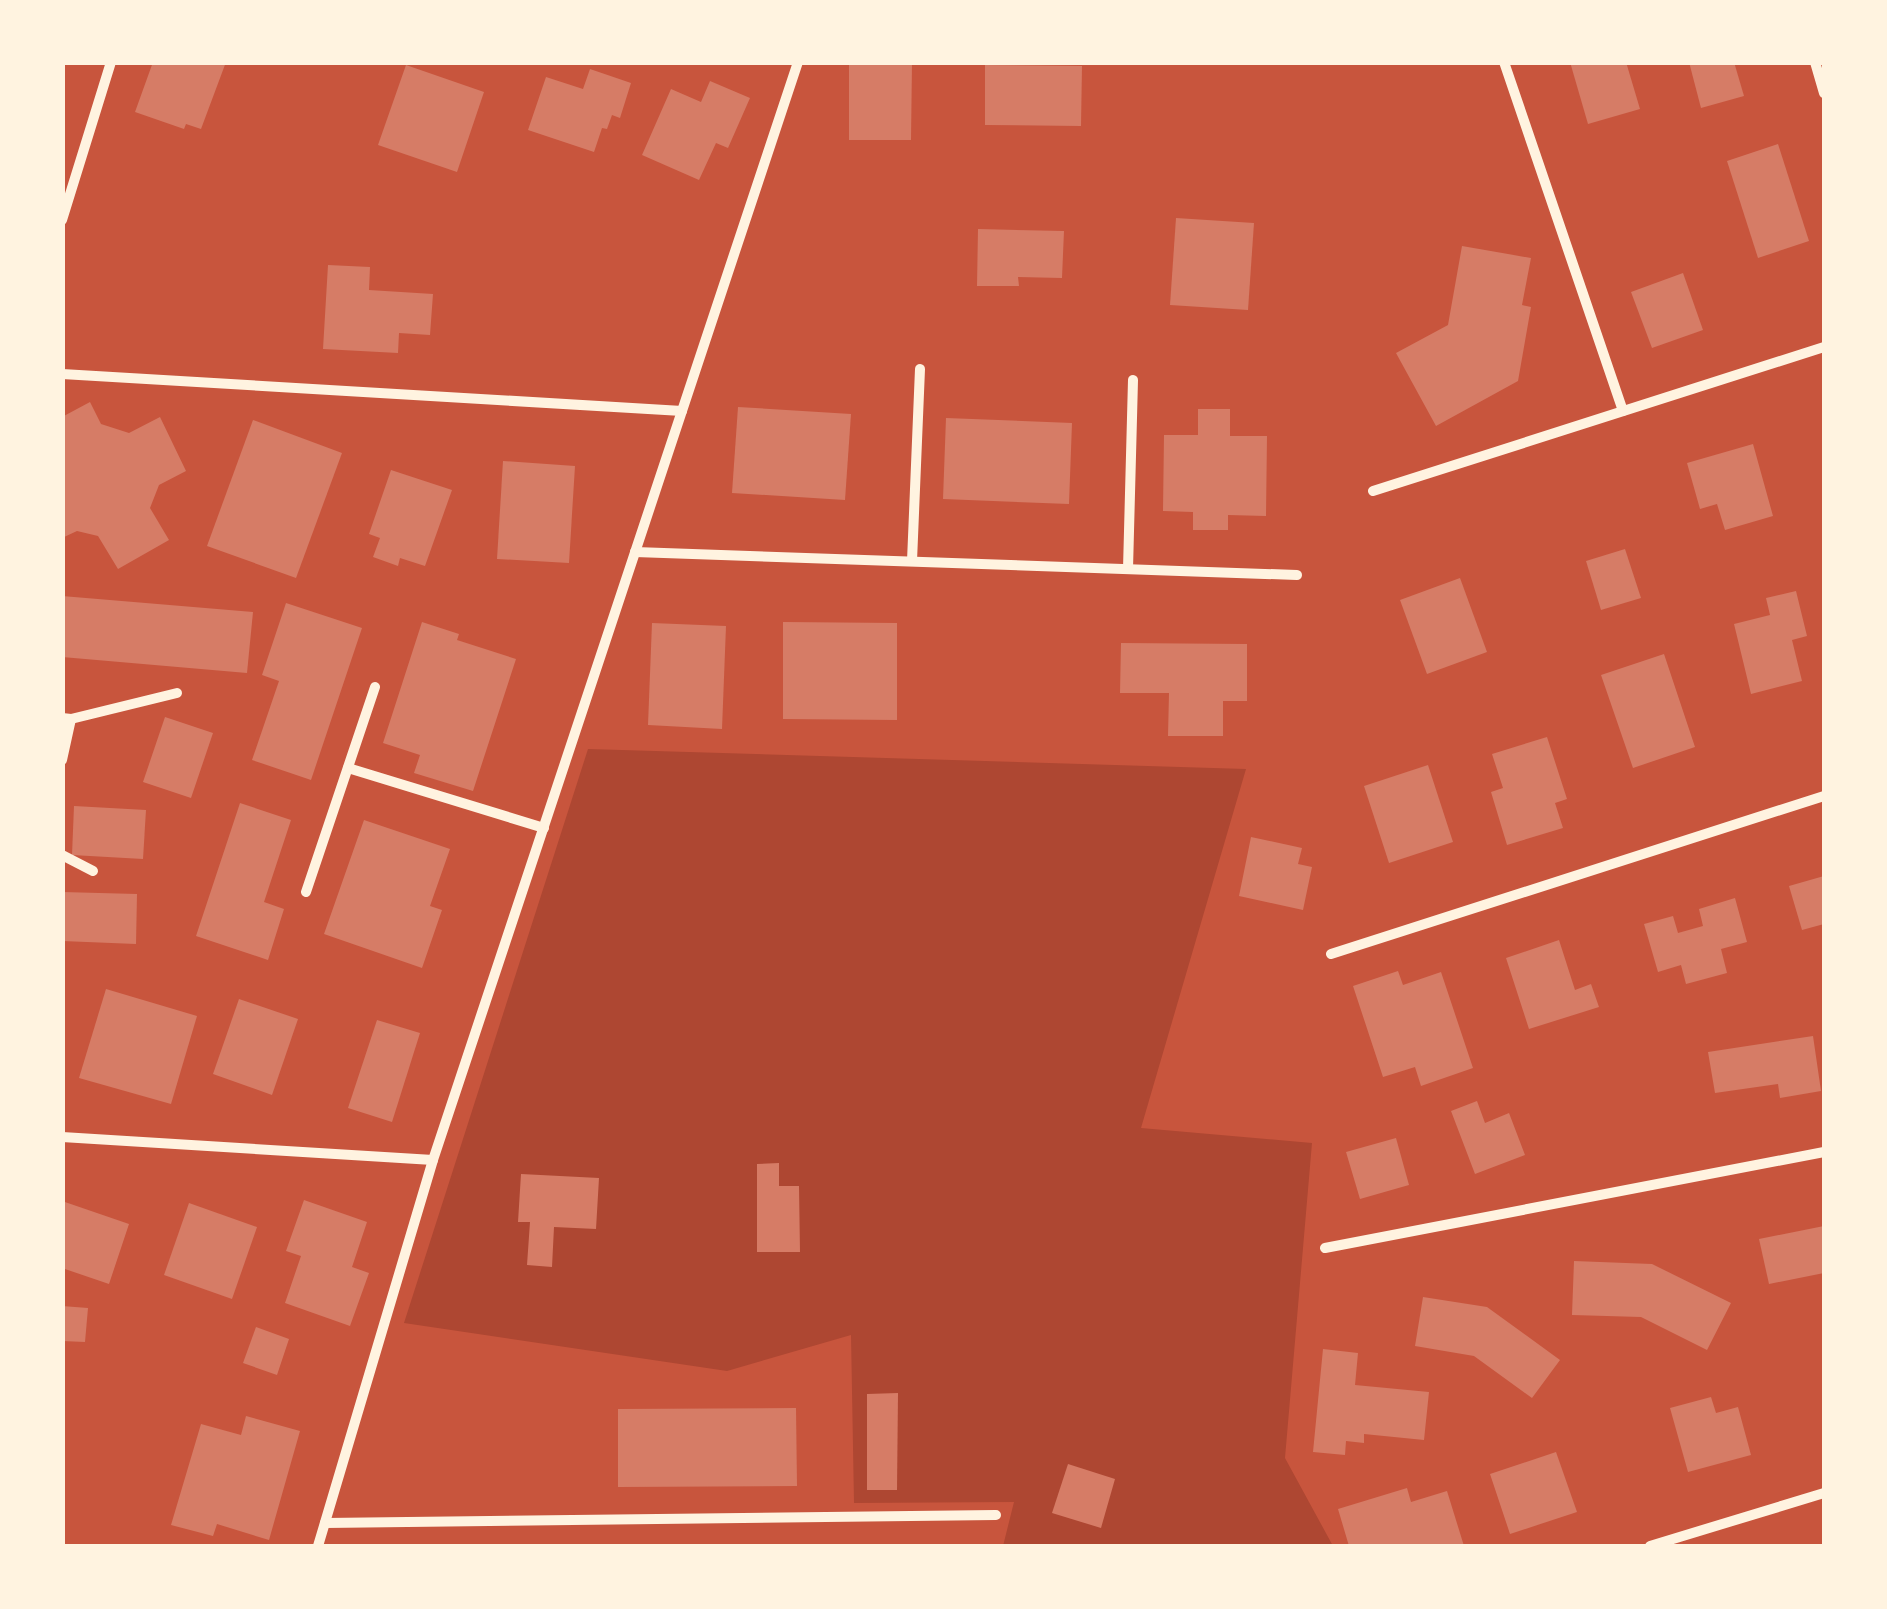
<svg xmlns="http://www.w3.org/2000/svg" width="1887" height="1609" font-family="'Exo 2',sans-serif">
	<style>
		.green { fill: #ae4732 }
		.building { fill: #d67c66 }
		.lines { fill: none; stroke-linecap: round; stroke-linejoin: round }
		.minor { stroke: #fff3e0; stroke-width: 10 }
	</style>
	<rect width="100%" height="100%" fill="#c8553d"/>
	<!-- green -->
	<path class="green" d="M 588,749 L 1246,769 L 1141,1128 L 1312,1143 L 1285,1458 L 1333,1546 L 1003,1546 L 1014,1502 L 854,1503 L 851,1335 L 727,1371 L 404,1323 Z"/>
	<!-- building -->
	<g class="building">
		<path d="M 153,62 L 226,62 L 201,129 L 186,124 L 184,129 L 135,112 Z"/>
		<path d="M 849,62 L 912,62 L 911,140 L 849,140 Z"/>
		<path d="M 1570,62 L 1626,62 L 1640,109 L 1588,124 Z"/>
		<path d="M 1689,62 L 1734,62 L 1744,96 L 1701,108 Z"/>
		<path d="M 406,65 L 484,92 L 457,172 L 378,145 Z"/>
		<path d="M 985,65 L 1082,66 L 1081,126 L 985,125 Z"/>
		<path d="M 590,69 L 631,83 L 620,118 L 612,115 L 607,129 L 602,128 L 594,152 L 528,130 L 546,77 L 583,89 Z"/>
		<path d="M 710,81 L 750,98 L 728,148 L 716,143 L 699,180 L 642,155 L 671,89 L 701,102 Z"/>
		<path d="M 1778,144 L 1809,241 L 1758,258 L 1727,161 Z"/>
		<path d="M 1176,218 L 1254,223 L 1248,310 L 1170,305 Z"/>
		<path d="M 978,229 L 1064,231 L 1062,278 L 1018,277 L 1019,286 L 977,286 Z"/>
		<path d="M 1462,246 L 1531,258 L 1522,305 L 1531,307 L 1518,381 L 1436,426 L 1396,353 L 1448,325 Z"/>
		<path d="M 328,265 L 370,267 L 369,290 L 433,294 L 430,335 L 399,333 L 398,353 L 323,349 Z"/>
		<path d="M 1683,273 L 1703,330 L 1652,348 L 1631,292 Z"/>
		<path d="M 90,402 L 101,424 L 129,433 L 160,417 L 186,471 L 159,485 L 150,508 L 169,540 L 118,569 L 98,536 L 77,531 L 62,538 L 62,417 Z"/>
		<path d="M 738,407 L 851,414 L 845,500 L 732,493 Z"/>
		<path d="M 1198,409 L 1230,409 L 1230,436 L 1267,436 L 1266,516 L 1228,515 L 1228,530 L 1193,530 L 1193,512 L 1163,511 L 1164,435 L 1198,435 Z"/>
		<path d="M 946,418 L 1072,423 L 1069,504 L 943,499 Z"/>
		<path d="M 253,420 L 342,453 L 296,578 L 207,546 Z"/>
		<path d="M 1753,444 L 1773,516 L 1725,530 L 1717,504 L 1700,509 L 1687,463 Z"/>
		<path d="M 503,461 L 575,466 L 569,563 L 497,559 Z"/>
		<path d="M 391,470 L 452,490 L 425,566 L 400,558 L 398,566 L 373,557 L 380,538 L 369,534 Z"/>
		<path d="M 1625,549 L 1641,598 L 1601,610 L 1586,561 Z"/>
		<path d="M 1460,578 L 1487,652 L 1427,674 L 1400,600 Z"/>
		<path d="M 1796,591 L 1807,636 L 1792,640 L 1802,681 L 1751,694 L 1734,624 L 1770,615 L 1766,598 Z"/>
		<path d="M 62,596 L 253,612 L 247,673 L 62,657 Z"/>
		<path d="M 286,603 L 362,628 L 311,780 L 252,760 L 279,681 L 262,675 Z"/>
		<path d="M 422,622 L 459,634 L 457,640 L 516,659 L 473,791 L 414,773 L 420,755 L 383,743 Z"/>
		<path d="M 783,622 L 897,623 L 897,720 L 783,719 Z"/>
		<path d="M 652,623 L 726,626 L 722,729 L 648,725 Z"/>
		<path d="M 1121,643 L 1247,644 L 1247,701 L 1223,701 L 1223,736 L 1168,736 L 1169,693 L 1120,693 Z"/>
		<path d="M 1664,654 L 1695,747 L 1633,768 L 1601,675 Z"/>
		<path d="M 165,717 L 213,733 L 191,798 L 143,782 Z"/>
		<path d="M 1547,737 L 1567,799 L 1555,803 L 1563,828 L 1507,845 L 1491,792 L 1503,788 L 1492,754 Z"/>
		<path d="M 1428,765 L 1453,842 L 1389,863 L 1364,786 Z"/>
		<path d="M 240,803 L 291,820 L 264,902 L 284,909 L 268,960 L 196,936 Z"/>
		<path d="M 74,806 L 146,810 L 143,859 L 72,855 Z"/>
		<path d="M 364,820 L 450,849 L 430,906 L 442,910 L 422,968 L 324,934 Z"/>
		<path d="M 1251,837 L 1302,848 L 1298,864 L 1312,867 L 1303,910 L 1239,896 Z"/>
		<path d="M 1824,876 L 1824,924 L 1802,930 L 1789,886 Z"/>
		<path d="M 62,892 L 137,894 L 136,944 L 62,941 Z"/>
		<path d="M 1735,898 L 1747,942 L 1721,949 L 1727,973 L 1686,984 L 1681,965 L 1658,972 L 1644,924 L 1673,916 L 1678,933 L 1703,926 L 1699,909 Z"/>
		<path d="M 1559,940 L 1575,990 L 1591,984 L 1599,1007 L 1529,1029 L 1506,958 Z"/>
		<path d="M 1398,971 L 1403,985 L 1441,972 L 1473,1068 L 1421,1086 L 1415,1067 L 1383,1077 L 1353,986 Z"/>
		<path d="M 106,989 L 197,1016 L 171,1104 L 79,1078 Z"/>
		<path d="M 239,999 L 298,1019 L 272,1095 L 213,1074 Z"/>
		<path d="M 377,1020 L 420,1033 L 392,1122 L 348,1108 Z"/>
		<path d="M 1813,1036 L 1821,1091 L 1780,1098 L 1778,1084 L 1715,1093 L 1708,1052 Z"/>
		<path d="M 1477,1101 L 1485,1123 L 1509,1113 L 1525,1155 L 1475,1174 L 1451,1111 Z"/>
		<path d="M 1396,1138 L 1409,1185 L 1360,1199 L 1346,1152 Z"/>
		<path d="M 779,1163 L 779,1186 L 799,1186 L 800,1252 L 757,1252 L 757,1164 Z"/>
		<path d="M 521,1174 L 599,1178 L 596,1229 L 554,1227 L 552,1267 L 527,1265 L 530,1222 L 518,1222 Z"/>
		<path d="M 304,1200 L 367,1222 L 352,1267 L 369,1273 L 350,1326 L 285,1303 L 301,1256 L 286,1251 Z"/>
		<path d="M 62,1201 L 129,1224 L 109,1284 L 62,1268 Z"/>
		<path d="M 189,1203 L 257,1227 L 232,1299 L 164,1275 Z"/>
		<path d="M 1824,1226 L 1824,1273 L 1769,1284 L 1759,1239 Z"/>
		<path d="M 1574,1261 L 1652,1264 L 1731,1303 L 1707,1350 L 1641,1317 L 1572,1315 Z"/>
		<path d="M 1423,1297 L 1487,1307 L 1560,1360 L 1532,1398 L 1474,1356 L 1415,1346 Z"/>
		<path d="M 62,1306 L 88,1308 L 85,1342 L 62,1341 Z"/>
		<path d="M 256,1327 L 289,1339 L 277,1375 L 243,1363 Z"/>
		<path d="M 1323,1349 L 1358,1353 L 1355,1385 L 1429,1392 L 1424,1440 L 1364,1434 L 1364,1443 L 1346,1441 L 1345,1455 L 1313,1452 Z"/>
		<path d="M 898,1393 L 897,1490 L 867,1490 L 867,1394 Z"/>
		<path d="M 1711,1397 L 1716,1413 L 1738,1407 L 1751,1455 L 1688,1472 L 1670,1408 Z"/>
		<path d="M 796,1408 L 797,1486 L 618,1487 L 618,1409 Z"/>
		<path d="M 246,1416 L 300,1431 L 269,1540 L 217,1524 L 213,1536 L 171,1525 L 201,1424 L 241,1435 Z"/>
		<path d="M 1556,1452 L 1577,1512 L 1510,1534 L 1490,1474 Z"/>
		<path d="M 1068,1464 L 1115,1479 L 1101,1528 L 1052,1513 Z"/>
		<path d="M 1407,1488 L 1411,1502 L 1447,1491 L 1464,1546 L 1349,1546 L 1338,1509 Z"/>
	</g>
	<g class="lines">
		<!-- minor -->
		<g class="minor">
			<path d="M 1504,62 L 1623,411"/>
			<path d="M 1815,62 L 1824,93"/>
			<path d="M 62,220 L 111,62"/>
			<path d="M 62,374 L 682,411"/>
			<path d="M 1373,491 L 1824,347"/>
			<path d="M 635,552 L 1297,575"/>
			<path d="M 912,561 L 920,369"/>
			<path d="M 1128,569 L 1133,380"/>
			<path d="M 62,718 L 71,719 L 177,693"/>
			<path d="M 62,760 L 71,719"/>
			<path d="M 348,768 L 544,828"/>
			<path d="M 62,855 L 93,871"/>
			<path d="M 306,892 L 375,687"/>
			<path d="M 1331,954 L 1824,796"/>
			<path d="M 62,1137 L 433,1160"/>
			<path d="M 1325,1248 L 1824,1152"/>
			<path d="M 325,1523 L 996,1515"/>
			<path d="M 318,1546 L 433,1160 L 798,62"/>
			<path d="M 1650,1546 L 1824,1493"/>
		</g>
	</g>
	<!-- border -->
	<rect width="1887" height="1609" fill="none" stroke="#fff3e0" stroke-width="130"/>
</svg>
